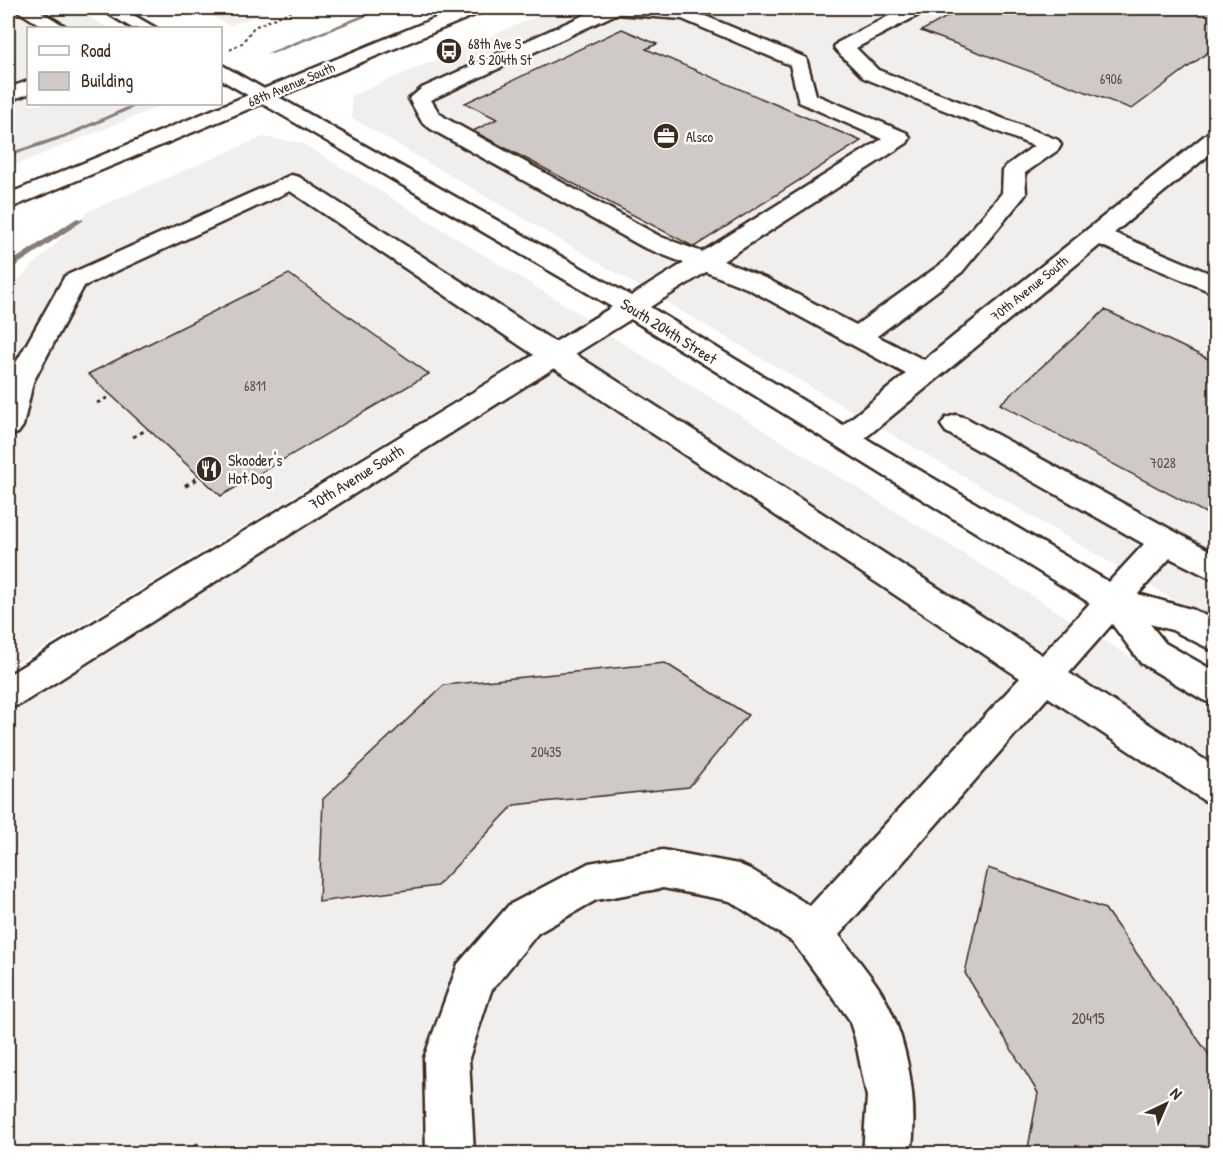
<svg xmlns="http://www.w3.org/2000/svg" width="1223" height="1161" font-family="'Patrick Hand',sans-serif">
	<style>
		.built { fill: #f1efee }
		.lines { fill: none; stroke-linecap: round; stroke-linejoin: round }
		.stream { fill: #887e77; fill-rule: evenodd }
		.building { fill: #cfcac7; stroke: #3b2a1e; stroke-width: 1.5 }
		.minor-casing { stroke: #3b2a1e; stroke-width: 5 }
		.major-casing { stroke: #3b2a1e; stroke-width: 5 }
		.path-far3 { stroke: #3b2a1e; stroke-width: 2; stroke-dasharray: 3 3; stroke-linecap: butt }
		.path-far2 { stroke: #3b2a1e; stroke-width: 3; stroke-dasharray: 4 4; stroke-linecap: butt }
		.path-far1 { stroke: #3b2a1e; stroke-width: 4; stroke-dasharray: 4.5 4.5; stroke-linecap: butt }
		.path { stroke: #3b2a1e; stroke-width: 4.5; stroke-dasharray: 6 6; stroke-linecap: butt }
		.minor { fill: #fff; fill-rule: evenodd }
		.major { fill: #fff; fill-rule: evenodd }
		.labels { text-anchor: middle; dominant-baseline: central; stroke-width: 5; stroke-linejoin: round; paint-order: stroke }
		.far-poi-label { font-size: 14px; fill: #3b2a1e; stroke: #fff; text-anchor: start }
		.number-label { font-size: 14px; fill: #605248 }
		.far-street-label { font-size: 14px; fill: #3b2a1e; stroke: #fff }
		.street-label { font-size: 16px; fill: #3b2a1e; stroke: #fff }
		.poi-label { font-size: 16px; fill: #3b2a1e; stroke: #fff; text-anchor: start }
		.near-number-label { font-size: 16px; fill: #605248 }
	</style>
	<rect width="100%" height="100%" fill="#fff"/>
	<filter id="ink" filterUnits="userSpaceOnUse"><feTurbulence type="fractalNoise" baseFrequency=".0167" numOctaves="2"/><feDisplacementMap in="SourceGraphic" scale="12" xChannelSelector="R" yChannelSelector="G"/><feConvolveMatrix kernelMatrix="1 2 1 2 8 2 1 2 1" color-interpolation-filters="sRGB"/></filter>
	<g filter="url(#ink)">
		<!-- built -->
		<g class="built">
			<path d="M 8,8 L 73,8 L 109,28 L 28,28 L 28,104 L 166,104 L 8,168 Z"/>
			<path d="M 197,8 L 277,8 L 230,26 Z"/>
			<path d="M 556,8 L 1215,8 L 1215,624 L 352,118 L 351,96 Z"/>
			<path d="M 263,137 L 302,143 L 588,319 L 8,669 L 8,290 L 89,211 Z"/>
			<path d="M 606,333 L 1215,709 L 1215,1153 L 8,1154 L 8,709 Z"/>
		</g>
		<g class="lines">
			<!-- stream -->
			<g class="stream">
				<path d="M 381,8 L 388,8 L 272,54 L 267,53 Z"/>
				<path d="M 134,104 L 142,104 L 70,136 L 8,157 L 8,153 L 66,134 Z"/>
				<path d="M 77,218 L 84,220 L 11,269 L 8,269 L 8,264 Z"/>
			</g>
		</g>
		<!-- building -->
		<g class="building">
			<path d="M 963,8 L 1215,8 L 1215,47 L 1132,109 L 921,31 Z"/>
			<path d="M 622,29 L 657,44 L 646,49 L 861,141 L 694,247 L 473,131 L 497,119 L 465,103 Z"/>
			<path d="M 289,274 L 429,374 L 221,496 L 88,374 Z"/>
			<path d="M 1105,310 L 1215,362 L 1215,518 L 1000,404 Z"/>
			<path d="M 665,663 L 748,715 L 689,787 L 514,805 L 437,886 L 319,902 L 323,799 L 444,685 Z"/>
			<path d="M 988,868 L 1105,909 L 1215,1063 L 1215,1154 L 1027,1154 L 1038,1093 L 965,973 Z"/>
		</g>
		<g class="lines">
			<defs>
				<g id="minor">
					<path d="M 13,8 L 35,8 L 68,28 L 45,28 Z"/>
					<path d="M 99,8 L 121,8 L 156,28 L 132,28 Z"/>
					<path d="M 600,8 L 686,8 L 806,58 L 816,95 L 907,133 L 910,138 L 907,143 L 723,261 L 767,279 L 856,325 L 944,262 L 1002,193 L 1003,171 L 1006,166 L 1034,146 L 864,78 L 837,51 L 834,47 L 837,43 L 904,8 L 926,8 L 924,12 L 856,48 L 878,70 L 1058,140 L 1061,145 L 1058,150 L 1025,173 L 1026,194 L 962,272 L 877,336 L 924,360 L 1208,133 L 1216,132 L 1216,149 L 1114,233 L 1216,276 L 1216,294 L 1100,245 L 865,438 L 1109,582 L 1144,544 L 946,432 L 941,425 L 946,418 L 956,415 L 966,418 L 1216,554 L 1216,581 L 1170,558 L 1138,594 L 1194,610 L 1216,621 L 1216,652 L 1172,630 L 1150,624 L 1165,643 L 1216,672 L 1216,705 L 1203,700 L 1141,663 L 1112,624 L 1069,673 L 1216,767 L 1216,805 L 1203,800 L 1048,697 L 839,935 C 852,952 866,969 878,987 C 907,1031 919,1102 911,1154 L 863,1154 L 867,1097 L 855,1038 L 849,1019 L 793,942 L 730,901 L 663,888 L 596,900 L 538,933 L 491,991 L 469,1058 L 474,1154 L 426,1154 L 424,1058 L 458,964 L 509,905 L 589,863 L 663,850 L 738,864 L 752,870 L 810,906 L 1020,678 L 554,368 L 21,704 L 8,708 L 8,675 L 534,355 L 290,191 L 84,286 L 33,382 L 23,426 L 18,433 L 8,436 L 8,377 L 65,276 L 291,175 L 299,177 L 555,342 L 612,307 L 220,79 L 220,64 L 631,296 L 684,263 L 643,247 L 431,129 L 422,122 L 409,99 L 422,88 ZM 616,14 L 682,19 L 790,65 L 799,102 L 882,139 L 702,252 L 661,237 L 447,119 L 439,113 L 431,100 ZM 706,272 L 749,289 L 906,374 L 843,425 L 650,307 ZM 631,319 L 1090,603 L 1042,655 L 575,354 Z"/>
					<path d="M 28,81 L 28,94 L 8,101 L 8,88 Z"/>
				</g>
				<path id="major" d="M 460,8 L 484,8 L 482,12 L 8,209 L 8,194 Z"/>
			</defs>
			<!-- minor casing -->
			<use href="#minor" class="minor-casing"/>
			<!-- major casing -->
			<use href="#major" class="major-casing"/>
			<!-- path-far3 -->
			<path class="path-far3" d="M 230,50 L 242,43 L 254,27 L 299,8"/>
			<!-- path-far2 -->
			<g class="path-far2">
				<path d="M 97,403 L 111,396"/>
				<path d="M 133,437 L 148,429"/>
			</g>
			<!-- path-far1 -->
			<path class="path-far1" d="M 185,486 L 200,477"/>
			<!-- path -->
			<path class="path" d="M 184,1154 L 199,1144 L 207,1154"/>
			<!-- minor -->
			<use href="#minor" class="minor"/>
			<!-- major -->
			<use href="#major" class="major"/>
		</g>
	</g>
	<!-- icons -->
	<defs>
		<symbol id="bus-disc" viewBox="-11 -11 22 22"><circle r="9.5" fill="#3b2a1e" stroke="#fff"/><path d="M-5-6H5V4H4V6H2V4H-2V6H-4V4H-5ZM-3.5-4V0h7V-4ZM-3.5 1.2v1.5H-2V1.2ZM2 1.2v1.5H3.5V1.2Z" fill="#fff"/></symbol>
		<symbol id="office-disc" viewBox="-11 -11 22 22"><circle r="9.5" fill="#3b2a1e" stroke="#fff"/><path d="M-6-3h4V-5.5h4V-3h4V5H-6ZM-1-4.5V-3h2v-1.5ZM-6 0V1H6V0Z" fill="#fff"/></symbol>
		<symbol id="restaurant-disc" viewBox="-11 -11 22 22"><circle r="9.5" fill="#3b2a1e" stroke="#fff"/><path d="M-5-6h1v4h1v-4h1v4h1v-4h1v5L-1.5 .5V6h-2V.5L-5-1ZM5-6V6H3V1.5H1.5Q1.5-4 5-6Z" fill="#fff"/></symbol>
	</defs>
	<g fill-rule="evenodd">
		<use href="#bus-disc" x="434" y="36" width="30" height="30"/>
		<use href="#office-disc" x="651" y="121" width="30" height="30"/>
		<use href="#restaurant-disc" x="194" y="454" width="30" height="30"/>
	</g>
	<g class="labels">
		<!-- far-poi labels -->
		<g class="far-poi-label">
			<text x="468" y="43">68th Ave S<tspan x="468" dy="16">&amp; S 204th St</tspan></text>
			<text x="686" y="136">Alsco</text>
		</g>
		<!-- number labels -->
		<g class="number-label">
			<text x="1111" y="78">6906</text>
			<text x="255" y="385">6811</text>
			<text x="1163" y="462">7028</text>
			<text x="546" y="751">20435</text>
		</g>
		<!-- far-street labels -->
		<g class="far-street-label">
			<text transform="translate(291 84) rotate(-23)">68th Avenue South</text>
			<text transform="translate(1029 288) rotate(-39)">70th Avenue South</text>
		</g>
		<!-- street labels -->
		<g class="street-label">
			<text transform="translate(669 331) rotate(32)">South 204th Street</text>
			<text transform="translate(356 477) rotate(-32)">70th Avenue South</text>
		</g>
		<!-- poi labels -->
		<g class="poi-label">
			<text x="228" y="460">Skooder's<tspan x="228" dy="18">Hot Dog</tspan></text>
		</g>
		<!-- near-number labels -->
		<g class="near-number-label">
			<text x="1088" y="1018">20415</text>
		</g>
	</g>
	<!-- margin -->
	<rect width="1223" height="1161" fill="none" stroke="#fff" stroke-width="30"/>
	<rect x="15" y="15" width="1193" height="1131" fill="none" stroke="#3b2a1e" stroke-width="2" filter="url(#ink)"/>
	<!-- legend -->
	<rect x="27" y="27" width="195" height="78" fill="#ffffff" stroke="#b1aaa5" stroke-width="1.5"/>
	<rect x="39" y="46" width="30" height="9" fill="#ffffff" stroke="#b1aaa5" stroke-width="1.5"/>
	<text x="81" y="57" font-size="18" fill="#3b2a1e">Road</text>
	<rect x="39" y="72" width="30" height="18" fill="#cfcac7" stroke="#b1aaa5" stroke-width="1.5"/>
	<text x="81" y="87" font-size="18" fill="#3b2a1e">Building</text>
	<!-- north arrow -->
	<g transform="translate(1166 1104) rotate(44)" stroke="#ffffff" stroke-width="4.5" paint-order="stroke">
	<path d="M0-4.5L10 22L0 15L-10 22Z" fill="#3b2a1e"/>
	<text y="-9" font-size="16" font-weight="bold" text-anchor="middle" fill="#3b2a1e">N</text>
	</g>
</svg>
